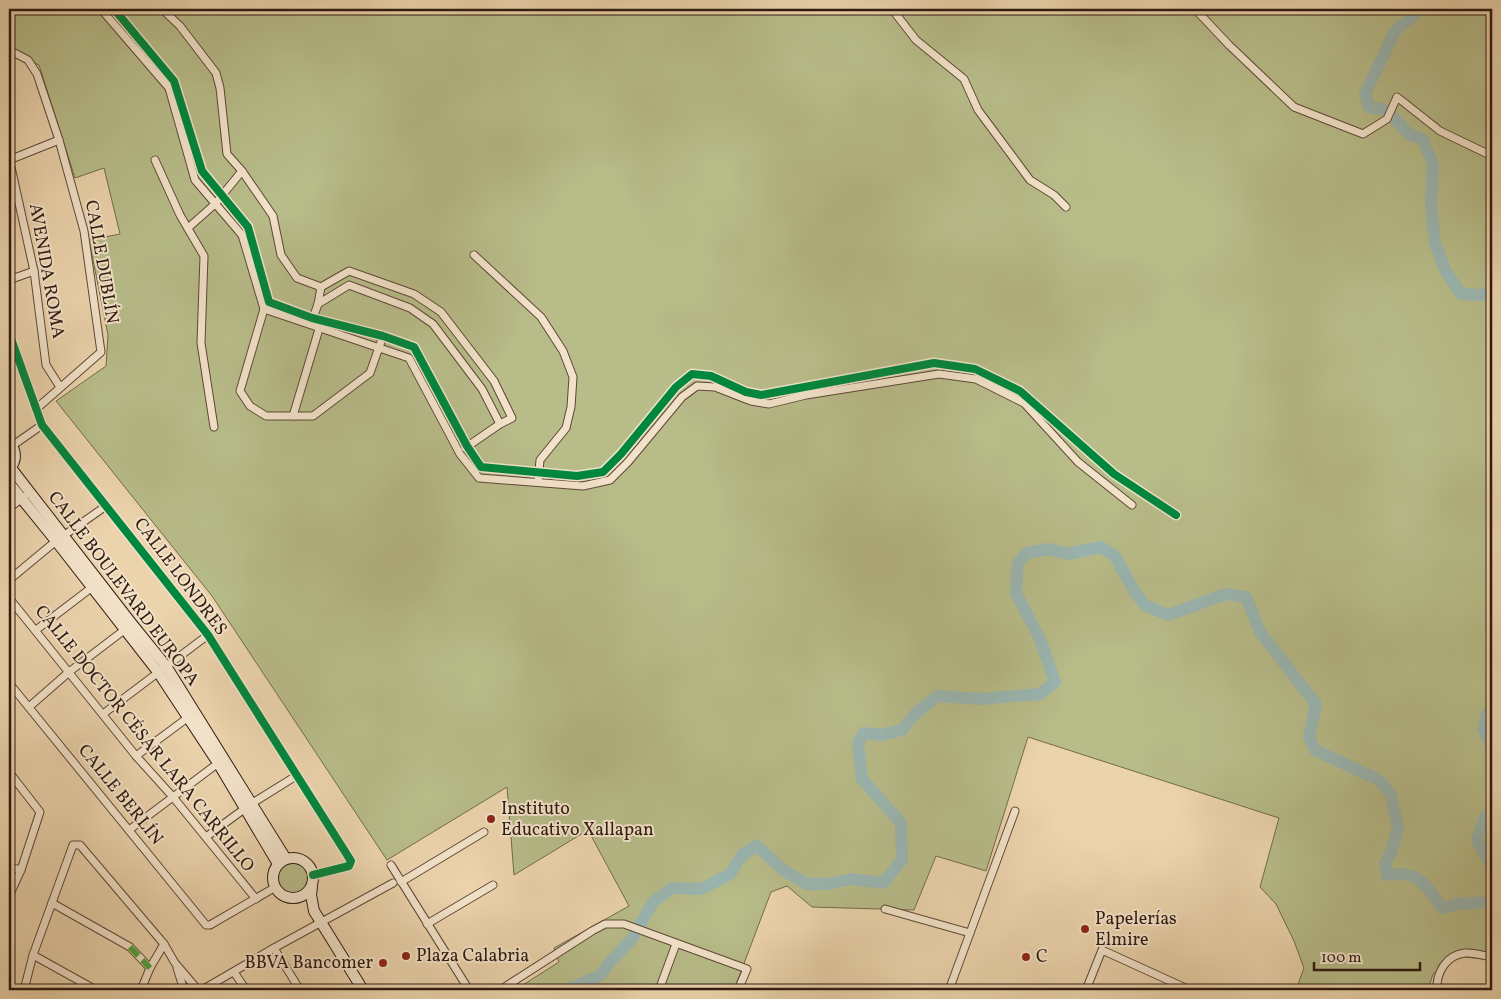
<svg xmlns="http://www.w3.org/2000/svg" width="1501" height="999" font-family="Vollkorn,serif">
	<style>
		.green { fill: #b7bc89; stroke: #736b4c }
		.lines { fill: none; stroke-linecap: round; stroke-linejoin: round }
		.river { stroke: #9ab6b1; stroke-width: 12 }
		.street-casing { stroke: #5e4837; stroke-width: 9 }
		.secondary-casing { stroke: #2f1a10; stroke-width: 12 }
		.street { stroke: #f2e2c9; stroke-width: 7 }
		.secondary { stroke: #f2e2c9; stroke-width: 10 }
		.quiet { stroke: #52a13f; stroke-width: 6; stroke-dasharray: 12 6; stroke-linecap: butt }
		.cycleway-casing { stroke: #f2e2c9; stroke-width: 11 }
		.cycleway { stroke: #00873e; stroke-width: 8 }
		.poi-dot { fill: #8f2418; stroke: #f2e2c9; stroke-width: 2 }
		.labels { text-anchor: middle; dominant-baseline: central; stroke-width: 4; stroke-linejoin: round; paint-order: stroke }
		.street-label { font-size: 18px; fill: #2f1a10; stroke: #f2e2c9 }
		.poi-label { font-size: 18px; fill: #2f1a10; stroke: #f2e2c9; text-anchor: start }
	</style>
	<rect width="100%" height="100%" fill="#ebd3ac"/>
	<filter id="stains"><feTurbulence type="fractalNoise" baseFrequency=".004" numOctaves="4"/><feColorMatrix values="0 0 0 0 .2 0 0 0 0 .09 0 0 0 0 .02 0 0 0 .5 -.17"/></filter>
	<radialGradient id="worn" r=".72"><stop offset=".6" stop-color="#630" stop-opacity="0"/><stop offset="1" stop-color="#630" stop-opacity=".3"/></radialGradient>
	<!-- green -->
	<g class="green">
		<path d="M 9,9 L 1492,9 L 1492,960 L 1457,956 L 1433,974 L 1428,990 L 1296,990 L 1304,968 L 1294,941 L 1276,904 L 1260,887 L 1279,818 L 1028,737 L 986,871 L 936,856 L 914,910 L 812,907 L 787,886 L 771,892 L 734,990 L 515,990 L 559,962 L 554,948 L 629,906 L 588,830 L 514,875 L 507,787 L 387,860 L 212,596 L 56,401 L 106,366 L 108,335 L 89,240 L 120,234 L 104,168 L 75,178 L 39,65 L 9,51 Z"/>
		<circle cx="294" cy="879" r="16"/>
	</g>
	<g class="lines">
		<!-- river -->
		<g class="river">
			<path d="M 1408,9 L 1414,15 L 1395,31 L 1365,94 L 1369,107 L 1386,110 L 1409,134 L 1423,140 L 1433,164 L 1431,205 L 1435,243 L 1445,270 L 1461,294 L 1483,295 L 1492,288"/>
			<path d="M 1492,710 L 1488,713 L 1483,729 L 1492,745"/>
			<path d="M 1492,811 L 1485,817 L 1477,840 L 1492,867"/>
			<path d="M 566,990 L 601,975 L 609,963 L 632,939 L 653,902 L 672,888 L 701,889 L 730,874 L 743,854 L 757,846 L 783,870 L 807,884 L 829,884 L 851,879 L 883,883 L 902,860 L 901,823 L 862,779 L 858,743 L 864,733 L 881,735 L 902,730 L 917,712 L 938,696 L 980,699 L 1040,694 L 1055,682 L 1040,639 L 1016,593 L 1018,563 L 1027,553 L 1048,549 L 1067,554 L 1101,547 L 1115,556 L 1136,594 L 1146,606 L 1168,615 L 1226,594 L 1246,597 L 1260,632 L 1316,704 L 1309,737 L 1315,750 L 1379,780 L 1391,795 L 1398,828 L 1391,852 L 1385,864 L 1387,875 C 1418,870 1426,884 1442,908 L 1457,904 L 1492,902"/>
		</g>
		<defs>
			<g id="street">
				<path d="M 101,9 L 169,88 L 195,180 L 242,235 L 264,309 L 409,358 L 460,454 L 479,478 L 583,486 L 610,480 L 628,462 L 682,397 L 697,386 L 715,387 L 751,401 L 769,404 L 806,395 L 939,374 L 976,379 L 1024,403 L 1078,462 L 1132,505"/>
				<path d="M 114,9 L 174,81 L 202,171 L 248,227 L 269,302 L 312,318 L 383,336 L 414,347 L 467,446 L 481,467 L 577,476 L 603,472 L 621,454 L 676,387 L 692,374 L 711,376 L 746,392 L 761,395 L 934,363 L 975,369 L 1020,391 L 1114,474 L 1176,515"/>
				<path d="M 162,9 L 180,26 L 216,73 L 220,88 L 227,154 L 242,171 L 273,216 L 281,255 L 297,278 L 321,287 L 349,271 L 414,294 L 441,312 L 494,381 L 512,418 L 500,424 L 465,448"/>
				<path d="M 892,9 L 916,40 L 964,79 L 978,110 L 1030,180 L 1054,195 L 1066,207"/>
				<path d="M 1195,9 L 1229,45 L 1294,107 L 1363,134 L 1387,119 L 1397,97 L 1440,131 L 1492,156"/>
				<path d="M 9,50 L 28,60 L 37,74 L 59,140 L 84,231 L 101,352 L 36,409"/>
				<path d="M 9,158 L 34,271 L 46,365 L 60,387"/>
				<path d="M 9,160 L 59,140"/>
				<path d="M 155,160 L 180,215 L 204,256 L 201,343 L 214,427"/>
				<path d="M 188,228 L 215,204 L 242,171"/>
				<path d="M 474,255 L 541,317 L 563,351 L 573,377 L 571,407 L 566,428 L 540,460 L 538,482"/>
				<path d="M 9,280 L 34,271"/>
				<path d="M 318,304 L 349,285 L 410,308 L 433,324 L 482,389 L 500,424"/>
				<path d="M 264,309 L 240,391 L 250,406 L 266,416 L 313,416 L 370,373 L 383,336"/>
				<path d="M 312,321 L 318,304 L 321,287"/>
				<path d="M 9,333 L 42,425 L 208,635 L 351,861 L 349,866 L 313,875"/>
				<path d="M 293,416 L 319,329"/>
				<path d="M 12,446 L 42,425"/>
				<path d="M 9,508 L 24,497"/>
				<path d="M 9,580 L 56,541 L 106,506"/>
				<path d="M 9,598 L 136,756 L 173,797 L 256,899"/>
				<path d="M 36,630 L 95,585"/>
				<path d="M 9,683 L 206,925 L 210,925 L 274,888"/>
				<path d="M 29,707 L 69,672 L 127,628"/>
				<path d="M 103,714 L 208,635"/>
				<path d="M 136,756 L 190,716"/>
				<path d="M 9,772 L 40,812 L 21,870 L 9,896"/>
				<path d="M 129,830 L 221,761"/>
				<path d="M 206,837 L 251,804 L 296,776"/>
				<path d="M 391,865 L 469,990"/>
				<path d="M 9,867 L 21,870"/>
				<path d="M 401,882 L 484,832"/>
				<path d="M 52,903 L 130,947 L 150,968"/>
				<path d="M 885,909 L 970,933"/>
				<path d="M 427,924 L 493,885"/>
				<path d="M 274,948 L 300,990"/>
				<path d="M 33,955 L 96,990"/>
				<path d="M 177,968 L 184,990"/>
				<path d="M 234,972 L 246,990"/>
				<path d="M 950,987 L 957,990"/>
				<path d="M 24,990 L 33,955 L 73,845 L 80,845 L 164,944 L 175,963 L 198,990"/>
				<path d="M 141,990 L 150,968 L 164,944"/>
				<path d="M 202,990 L 274,948 L 393,883"/>
				<path d="M 500,990 L 592,931 L 605,924 L 624,924 L 747,969 L 738,990"/>
				<path d="M 659,990 L 676,944"/>
				<path d="M 949,990 L 1015,811"/>
				<path d="M 1086,990 L 1102,950 L 1190,990"/>
				<path d="M 1437,990 C 1436,973 1446,955 1465,953 C 1473,952 1484,956 1492,957"/>
			</g>
			<g id="secondary">
				<path d="M 9,442 C 17,451 17,461 9,469"/>
				<path d="M 11,468 L 132,624 L 166,666 L 286,859"/>
				<path d="M 9,483 L 56,541 L 158,672 L 218,763 L 278,864"/>
				<circle cx="293" cy="878" r="20"/>
				<path d="M 312,887 L 311,895 L 314,911 L 363,990"/>
			</g>
		</defs>
		<!-- street casing -->
		<use href="#street" class="street-casing"/>
		<!-- secondary casing -->
		<use href="#secondary" class="secondary-casing"/>
		<!-- street -->
		<use href="#street" class="street"/>
		<!-- secondary -->
		<use href="#secondary" class="secondary"/>
		<!-- quiet -->
		<path class="quiet" d="M 130,947 L 150,968"/>
		<defs>
			<g id="cycleway">
				<path d="M 114,9 L 174,81 L 202,171 L 248,227 L 269,302 L 312,318 L 383,336 L 414,347 L 467,446 L 481,467 L 577,476 L 603,472 L 621,454 L 676,387 L 692,374 L 711,376 L 746,392 L 761,395 L 934,363 L 975,369 L 1020,391 L 1114,474 L 1176,515"/>
				<path d="M 9,333 L 42,425 L 208,635 L 351,861 L 349,866 L 313,875"/>
			</g>
		</defs>
		<!-- cycleway casing -->
		<use href="#cycleway" class="cycleway-casing"/>
		<!-- cycleway -->
		<use href="#cycleway" class="cycleway"/>
	</g>
	<!-- markers -->
	<g class="poi-dot">
		<circle cx="491" cy="819" r="5"/>
		<circle cx="1085" cy="929" r="5"/>
		<circle cx="406" cy="956" r="5"/>
		<circle cx="1026" cy="957" r="5"/>
		<circle cx="383" cy="963" r="5"/>
	</g>
	<g class="labels">
		<!-- street labels -->
		<g class="street-label">
			<text transform="translate(101 262) rotate(80)">CALLE DUBLÍN</text>
			<text transform="translate(46 271) rotate(80)">AVENIDA ROMA</text>
			<text transform="translate(180 577) rotate(53)">CALLE LONDRES</text>
			<text transform="translate(123 589) rotate(53)">CALLE BOULEVARD EUROPA</text>
			<text transform="translate(144 739) rotate(51)">CALLE DOCTOR CÉSAR LARA CARRILLO</text>
			<text transform="translate(120 795) rotate(51)">CALLE BERLÍN</text>
		</g>
		<!-- poi labels -->
		<g class="poi-label">
			<text x="501" y="809">Instituto<tspan x="501" dy="21">Educativo Xallapan</tspan></text>
			<text x="1095" y="919">Papelerías<tspan x="1095" dy="21">Elmire</tspan></text>
			<text x="416" y="956">Plaza Calabria</text>
			<text x="1036" y="957">C</text>
			<text x="373" y="963" text-anchor="end">BBVA Bancomer</text>
		</g>
	</g>
	<!-- margin -->
	<rect width="1501" height="999" fill="none" stroke="#ebd3ac" stroke-width="30"/>
	<rect x="10" y="10" width="1481" height="979" fill="none" stroke="#2f1a10" stroke-width="2.5"/>
	<rect x="15" y="15" width="1471" height="969" fill="none" stroke="#2f1a10"/>
	<!-- scale -->
	<path d="M1314 962v8h106v-8" fill="none" stroke="#2f1a10" stroke-width="2.5"/>
	<text x="1321" y="962" font-size="15" fill="#2f1a10" stroke="#f2e2c9" stroke-width="4" paint-order="stroke">100 m</text>
	<rect width="100%" height="100%" filter="url(#stains)"/>
	<rect width="100%" height="100%" fill="url(#worn)"/>
</svg>
